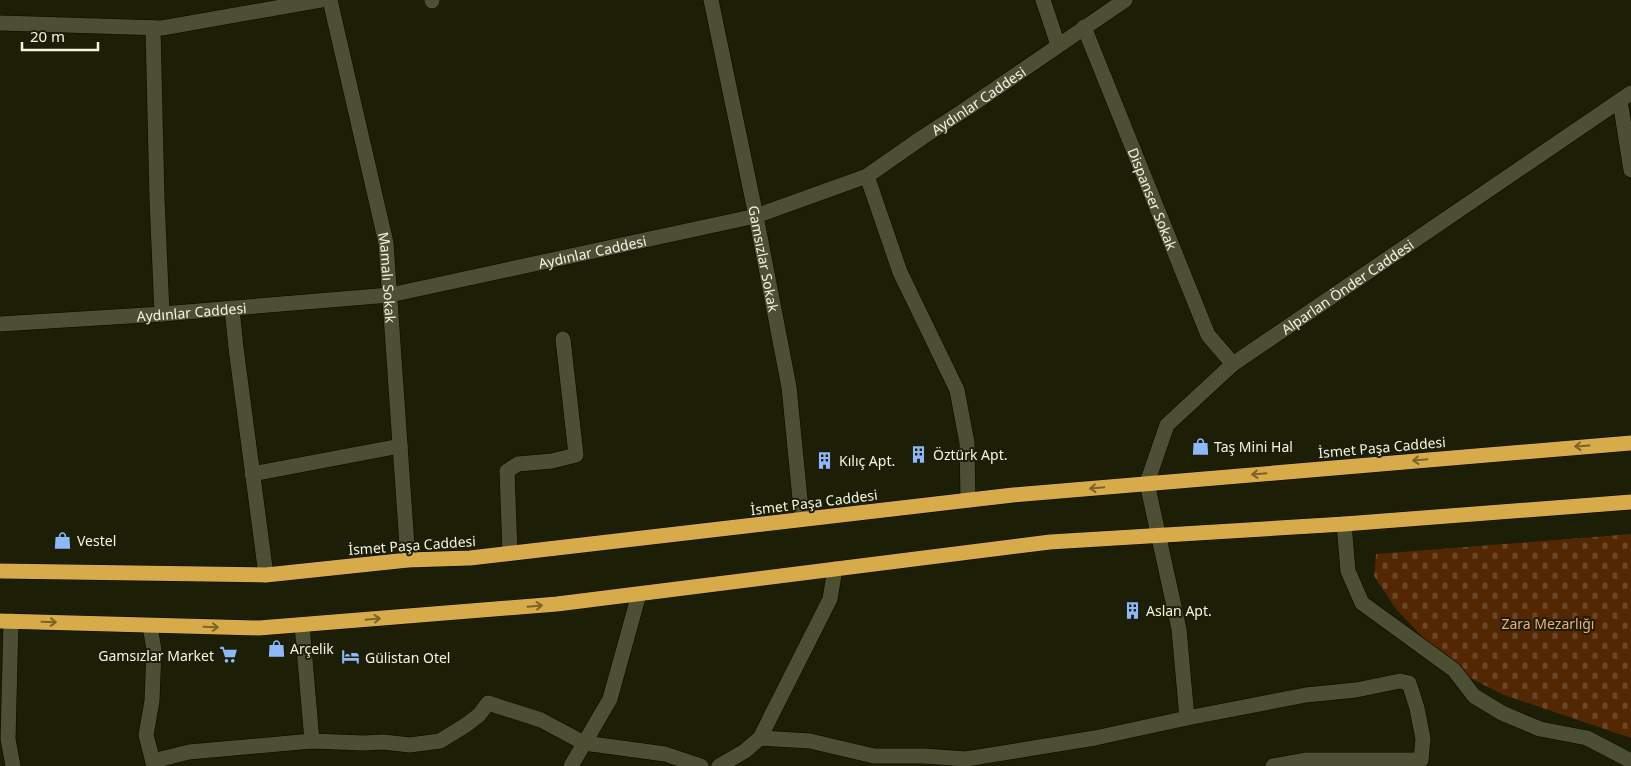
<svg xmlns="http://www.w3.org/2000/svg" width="1631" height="766" font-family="'Noto Sans',sans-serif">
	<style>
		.cemetery { fill: url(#cemetery-stones) }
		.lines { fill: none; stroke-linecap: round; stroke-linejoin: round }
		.street-casing { stroke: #070700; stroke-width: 16 }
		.highway-casing { stroke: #070700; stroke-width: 16 }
		.street { stroke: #4d4f35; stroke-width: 15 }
		.highway { stroke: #d7aa4a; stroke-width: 15 }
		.oneway { stroke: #7a6428 }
		.labels { text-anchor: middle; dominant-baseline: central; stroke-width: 4; stroke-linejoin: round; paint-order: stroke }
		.street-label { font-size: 14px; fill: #f3f5e5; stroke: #1c1e05 }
		.poi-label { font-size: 14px; fill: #f3f5e5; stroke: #1c1e05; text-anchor: start }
		.park-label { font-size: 14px; fill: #f6ab78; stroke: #1c1e05 }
	</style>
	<defs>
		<pattern id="cemetery-stones" width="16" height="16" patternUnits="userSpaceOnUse" patternTransform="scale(1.25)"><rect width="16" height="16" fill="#532702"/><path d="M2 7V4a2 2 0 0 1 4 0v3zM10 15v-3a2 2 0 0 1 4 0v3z" fill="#6c4727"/></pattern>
	</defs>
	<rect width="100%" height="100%" fill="#1c1e05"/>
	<!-- cemetery -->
	<path class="cemetery" d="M 1631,534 L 1631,738 L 1504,695 L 1454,670 L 1396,609 L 1374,576 L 1376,554 Z"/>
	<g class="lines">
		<defs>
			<g id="street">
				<path id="s1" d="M 330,0 L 386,243 L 408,560"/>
				<path d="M 432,0 L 432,1"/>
				<path id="s2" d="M 711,0 L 756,216 L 789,387 L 802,519"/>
				<path d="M 1043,0 L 1058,45"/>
				<path d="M 0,23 L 162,28 L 321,0"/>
				<path id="s3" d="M 1084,27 L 1208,335 L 1233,364"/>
				<path d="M 153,28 L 157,199 L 162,314"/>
				<path d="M 1620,101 L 1631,170"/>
				<path d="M 867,176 L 900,272 L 957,390 L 967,443 L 968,500"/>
				<path d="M 232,308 L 236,348 L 266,575"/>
				<path id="s4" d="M 0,324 L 162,314 L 390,295 L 756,216 L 867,176 L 923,137 L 966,109 L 1125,0"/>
				<path d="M 252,474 L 400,446"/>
				<path d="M 1344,524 L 1348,571 L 1362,603 L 1454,670 L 1474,696 L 1502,713 L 1540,729 L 1587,738 L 1631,761"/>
				<path d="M 510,553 L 507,471 L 518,464 L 552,461 L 576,455 L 563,339"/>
				<path d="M 11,621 L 8,739 L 13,766"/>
				<path d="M 302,625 L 312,741"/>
				<path d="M 150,626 L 154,650 L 152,701 L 146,735 L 154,766"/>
				<path d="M 760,738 L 830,599 L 835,569"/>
				<path d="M 153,761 L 189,752 L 312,741 L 363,743 L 383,742 L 410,745 L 440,741 L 466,725 L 479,715 L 488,703 L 541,720 L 584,743 L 665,754 L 701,766"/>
				<path d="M 571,766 L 610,699 L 639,594"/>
				<path d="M 719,766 L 745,751 L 760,738 L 810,741 L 874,756 L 924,756 L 966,759 L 1095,738 L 1187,718"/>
				<path id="s5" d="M 1273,766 L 1307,760 L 1421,760 L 1423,739 L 1417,708 L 1409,683 L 1400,681 L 1356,690 L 1306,695 L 1187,718 L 1179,629 L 1147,483 L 1167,425 L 1233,364 L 1631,93"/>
			</g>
			<g id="highway">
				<path d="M 0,571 L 266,575 L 408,560 L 470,558 L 1013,495 L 1631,443"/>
				<path d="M 0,621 L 259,628 L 557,604 L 1050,542 L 1344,524 L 1631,502"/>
			</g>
		</defs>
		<!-- street casing -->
		<use href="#street" class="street-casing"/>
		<!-- highway casing -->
		<use href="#highway" class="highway-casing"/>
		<!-- street -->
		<use href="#street" class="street"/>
		<!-- highway -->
		<use href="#highway" class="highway"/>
	</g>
	<!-- one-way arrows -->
	<defs><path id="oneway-shaft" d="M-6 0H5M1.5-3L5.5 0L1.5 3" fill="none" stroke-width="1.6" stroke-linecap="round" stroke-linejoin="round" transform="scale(1.25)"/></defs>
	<g class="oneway">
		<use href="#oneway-shaft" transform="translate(1582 446) rotate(176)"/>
		<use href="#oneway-shaft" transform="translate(1420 460) rotate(175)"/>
		<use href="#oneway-shaft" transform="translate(1259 474) rotate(175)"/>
		<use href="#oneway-shaft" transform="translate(1097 488) rotate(175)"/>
		<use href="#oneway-shaft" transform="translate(535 606) rotate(-5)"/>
		<use href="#oneway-shaft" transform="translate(373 619) rotate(-5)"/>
		<use href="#oneway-shaft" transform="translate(49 622) rotate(2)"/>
		<use href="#oneway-shaft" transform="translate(211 627) rotate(2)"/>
	</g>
	<!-- icons -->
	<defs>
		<symbol id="shop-bare" viewBox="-9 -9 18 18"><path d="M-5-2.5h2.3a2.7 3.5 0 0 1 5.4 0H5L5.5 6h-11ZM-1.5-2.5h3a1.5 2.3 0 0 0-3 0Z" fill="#8db9fc" stroke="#1c1e05" stroke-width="2.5" paint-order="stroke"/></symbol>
		<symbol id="building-bare" viewBox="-9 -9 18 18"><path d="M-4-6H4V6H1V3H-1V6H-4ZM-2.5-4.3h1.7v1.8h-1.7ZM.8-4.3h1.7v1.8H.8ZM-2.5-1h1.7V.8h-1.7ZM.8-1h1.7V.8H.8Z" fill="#8db9fc" stroke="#1c1e05" stroke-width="2.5" paint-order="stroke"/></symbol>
		<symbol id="supermarket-bare" viewBox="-9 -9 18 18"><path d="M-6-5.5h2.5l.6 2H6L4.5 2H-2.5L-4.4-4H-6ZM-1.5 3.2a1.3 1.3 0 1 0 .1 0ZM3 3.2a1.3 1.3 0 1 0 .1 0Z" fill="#8db9fc" stroke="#1c1e05" stroke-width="2.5" paint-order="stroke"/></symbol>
		<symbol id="hotel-bare" viewBox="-9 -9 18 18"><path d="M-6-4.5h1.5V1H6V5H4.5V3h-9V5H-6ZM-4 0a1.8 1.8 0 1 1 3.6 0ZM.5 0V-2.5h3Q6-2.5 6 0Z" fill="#8db9fc" stroke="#1c1e05" stroke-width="2.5" paint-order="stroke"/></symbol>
	</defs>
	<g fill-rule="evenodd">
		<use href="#shop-bare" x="1188" y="434" width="25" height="25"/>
		<use href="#building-bare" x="906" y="442" width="25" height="25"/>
		<use href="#building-bare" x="812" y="448" width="25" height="25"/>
		<use href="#shop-bare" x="50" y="528" width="25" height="25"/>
		<use href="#building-bare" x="1120" y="598" width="25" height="25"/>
		<use href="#shop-bare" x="264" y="636" width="25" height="25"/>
		<use href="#supermarket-bare" x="216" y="642" width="25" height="25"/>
		<use href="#hotel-bare" x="338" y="644" width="25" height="25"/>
	</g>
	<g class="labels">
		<!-- street labels -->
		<g class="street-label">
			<text stroke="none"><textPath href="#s4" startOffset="1018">Aydınlar Caddesi</textPath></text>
			<text stroke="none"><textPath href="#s3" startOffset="185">Dispanser Sokak</textPath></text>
			<text stroke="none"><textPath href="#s4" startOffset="598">Aydınlar Caddesi</textPath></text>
			<text stroke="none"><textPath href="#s2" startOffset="264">Gamsızlar Sokak</textPath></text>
			<text stroke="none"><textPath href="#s1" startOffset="284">Mamalı Sokak</textPath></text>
			<text stroke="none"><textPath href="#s5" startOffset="981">Alparlan Önder Caddesi</textPath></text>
			<text stroke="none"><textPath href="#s4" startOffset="192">Aydınlar Caddesi</textPath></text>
			<text transform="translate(1382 447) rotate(-5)">İsmet Paşa Caddesi</text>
			<text transform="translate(814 502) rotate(-7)">İsmet Paşa Caddesi</text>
			<text transform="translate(412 545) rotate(-4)">İsmet Paşa Caddesi</text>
		</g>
		<!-- poi labels -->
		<g class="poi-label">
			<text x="1214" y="446">Taş Mini Hal</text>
			<text x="933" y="454">Öztürk Apt.</text>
			<text x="839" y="460">Kılıç Apt.</text>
			<text x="77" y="540">Vestel</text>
			<text x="1146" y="610">Aslan Apt.</text>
			<text x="290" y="648">Arçelik</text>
			<text x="214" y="655" text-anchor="end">Gamsızlar Market</text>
			<text x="365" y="657">Gülistan Otel</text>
		</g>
		<!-- park labels -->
		<g class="park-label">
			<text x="1548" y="623">Zara Mezarlığı</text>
		</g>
	</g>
	<!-- scale -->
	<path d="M22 42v8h76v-8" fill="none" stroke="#f3f5e5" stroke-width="2.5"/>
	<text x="30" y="42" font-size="15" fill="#f3f5e5" stroke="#1c1e05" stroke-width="4" paint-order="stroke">20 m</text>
</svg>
